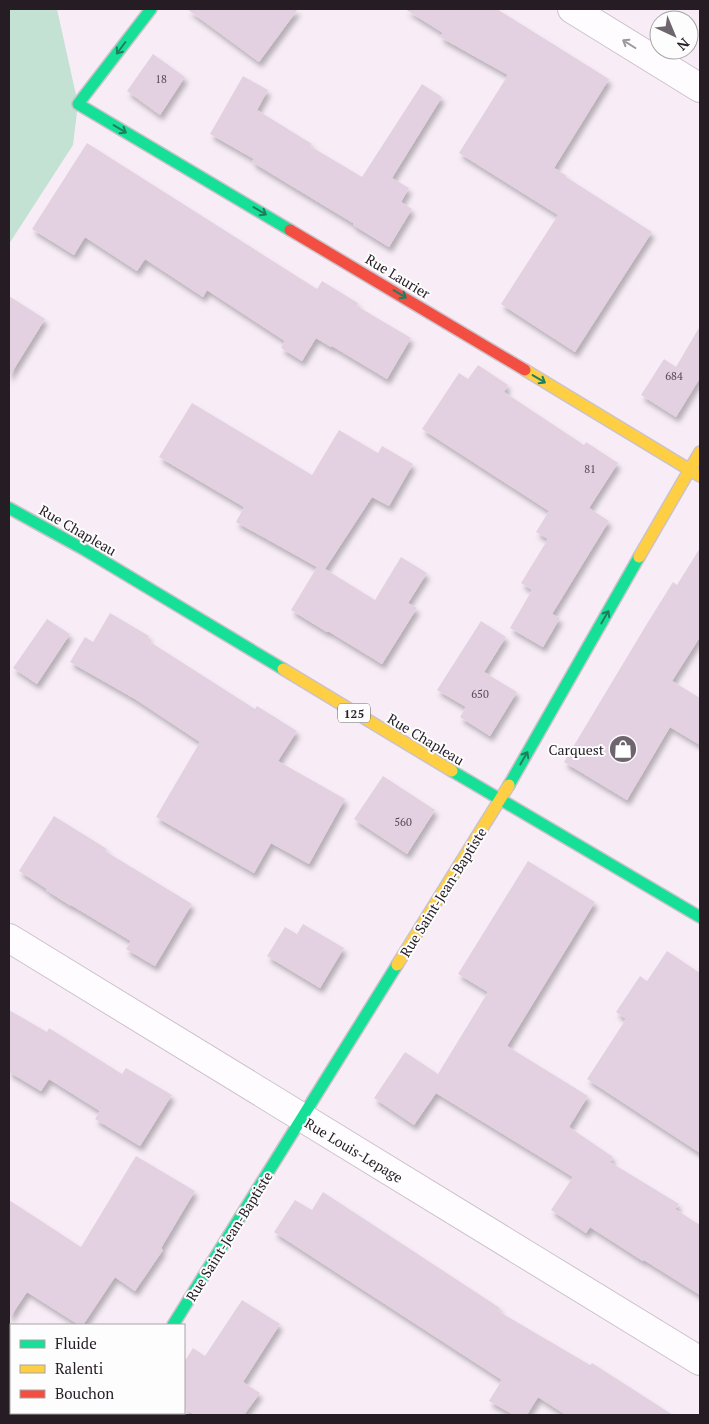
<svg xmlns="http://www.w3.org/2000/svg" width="709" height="1424" font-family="'PT Serif',serif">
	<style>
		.green { fill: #c4e2d4 }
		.building { fill: #e3d1e2; filter: url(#shadow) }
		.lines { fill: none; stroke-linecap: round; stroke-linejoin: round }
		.street-casing { stroke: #cbc2ca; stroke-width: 30 }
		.fast-casing { stroke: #cbc2ca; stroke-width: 14 }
		.slow-casing { stroke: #cbc2ca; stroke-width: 14 }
		.jam-casing { stroke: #cbc2ca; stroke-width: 14 }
		.street { stroke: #fefcfe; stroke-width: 28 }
		.fast { stroke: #16e098; stroke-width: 11 }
		.slow { stroke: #ffcf43; stroke-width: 11 }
		.jam { stroke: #f24e42; stroke-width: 11 }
		.oneway { stroke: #9c979c }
		.oneway2 { stroke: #1e7e5e }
		.labels { text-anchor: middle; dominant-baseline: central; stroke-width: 4; stroke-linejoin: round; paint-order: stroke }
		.number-label { font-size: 11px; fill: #544954 }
		.shield { fill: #fdfdfd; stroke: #666065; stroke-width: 1 }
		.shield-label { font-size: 12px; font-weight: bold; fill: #251c24 }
		.street-label { font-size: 14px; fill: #251c24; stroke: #fdfdfd }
		.poi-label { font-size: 14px; fill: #251c24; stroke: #fdfdfd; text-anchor: end }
	</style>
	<defs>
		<filter id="shadow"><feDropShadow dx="3" dy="5.5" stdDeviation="2.5" flood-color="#0004"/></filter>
	</defs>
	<rect width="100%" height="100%" fill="#f8edf7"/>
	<!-- green -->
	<path class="green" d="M 9,9 L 57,9 L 78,104 L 73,145 L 9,244 Z"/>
	<!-- building -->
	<g class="building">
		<path d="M 187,9 L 298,9 L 259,62 Z"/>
		<path d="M 405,9 L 497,9 L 609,79 L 554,168 L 567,176 L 566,177 L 652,232 L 575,352 L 501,304 L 558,215 L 459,153 L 508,75 L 440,37 L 443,33 Z"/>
		<path d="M 153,54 L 185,77 L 160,115 L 127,91 Z"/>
		<path d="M 243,76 L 268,90 L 257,110 L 312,144 L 310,146 L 362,177 L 422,84 L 442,97 L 392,178 L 409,188 L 401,202 L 412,209 L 389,247 L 353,225 L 353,223 L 252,162 L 254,159 L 210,134 Z"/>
		<path d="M 87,143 L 317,289 L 322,281 L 358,303 L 357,306 L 411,338 L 387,379 L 332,346 L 331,347 L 316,338 L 302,361 L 281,348 L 285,341 L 207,290 L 203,297 L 145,259 L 137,271 L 85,237 L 74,255 L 32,229 Z"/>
		<path d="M 9,296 L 45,319 L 9,377 Z"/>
		<path d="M 700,326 L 700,378 L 676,417 L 641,395 L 664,359 L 676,367 Z"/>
		<path d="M 478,365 L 508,385 L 504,392 L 584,445 L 586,442 L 618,463 L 589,508 L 609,521 L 552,614 L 560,618 L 543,647 L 510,628 L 532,590 L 521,583 L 548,539 L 536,532 L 549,511 L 422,429 L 459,373 L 468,379 Z"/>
		<path d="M 192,403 L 312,475 L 339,430 L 378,453 L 382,446 L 413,464 L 389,506 L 372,497 L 325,569 L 375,600 L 401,557 L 427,573 L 408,603 L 417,608 L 382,664 L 328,631 L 327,632 L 291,610 L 317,567 L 236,522 L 244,507 L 159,457 Z"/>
		<path d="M 700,548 L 700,637 L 672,681 L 700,698 L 700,745 L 670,727 L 627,800 L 564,762 L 645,627 L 673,582 L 677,585 Z"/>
		<path d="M 110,613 L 149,636 L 147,640 L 255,709 L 257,706 L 297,731 L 278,761 L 345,799 L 309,864 L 271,843 L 254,873 L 156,817 L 200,742 L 135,699 L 70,662 L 85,637 L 93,642 Z"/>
		<path d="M 47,619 L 70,634 L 37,684 L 13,668 Z"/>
		<path d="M 481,621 L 506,637 L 484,672 L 517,692 L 490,736 L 460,717 L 466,707 L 437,690 Z"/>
		<path d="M 383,776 L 435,810 L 407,854 L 354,819 Z"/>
		<path d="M 54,816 L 107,849 L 105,851 L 192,904 L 155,966 L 126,949 L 131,941 L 71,905 L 71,906 L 46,890 L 47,889 L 19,871 Z"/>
		<path d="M 528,861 L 595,902 L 507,1046 L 588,1096 L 569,1127 L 613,1157 L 610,1162 L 679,1204 L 675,1209 L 700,1225 L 700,1295 L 644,1260 L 643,1261 L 590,1227 L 586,1233 L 551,1210 L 573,1177 L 436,1093 L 414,1125 L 374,1098 L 405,1052 L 438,1074 L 488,992 L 458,974 Z"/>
		<path d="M 303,924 L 344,948 L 320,988 L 267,956 L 285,927 L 297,934 Z"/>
		<path d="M 667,951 L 700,973 L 700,1153 L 587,1079 L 626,1019 L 616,1012 L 640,976 L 647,981 Z"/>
		<path d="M 9,1010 L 47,1032 L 49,1028 L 122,1074 L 126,1068 L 172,1095 L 140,1146 L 95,1119 L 100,1111 L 49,1079 L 41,1091 L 9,1072 Z"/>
		<path d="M 136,1156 L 195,1191 L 161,1248 L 163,1250 L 135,1291 L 115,1277 L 83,1325 L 79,1325 L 27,1292 L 9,1319 L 9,1200 L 81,1247 Z"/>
		<path d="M 323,1192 L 500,1308 L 498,1311 L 590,1365 L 592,1363 L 673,1415 L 566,1415 L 538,1397 L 527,1415 L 514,1415 L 489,1401 L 502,1380 L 274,1232 L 295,1200 L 312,1210 Z"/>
		<path d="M 242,1300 L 280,1324 L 243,1382 L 260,1393 L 244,1415 L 195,1415 L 184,1408 L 184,1362 L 193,1348 L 205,1356 Z"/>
	</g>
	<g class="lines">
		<defs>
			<g id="street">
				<path d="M 572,9 L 700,88"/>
				<path d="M 9,938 L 700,1361"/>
				<path d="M 9,1353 L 11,1355"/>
				<path d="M 110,1413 L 115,1415"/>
			</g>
			<g id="fast">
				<path d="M 151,9 L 78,104 L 290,230"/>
				<path d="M 9,508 L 85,550 L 283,669"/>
				<path d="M 452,771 L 700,917"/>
				<path d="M 509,785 L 639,557"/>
				<path d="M 173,1325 L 397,965"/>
			</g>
			<g id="slow">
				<path d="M 525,370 L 700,476"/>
				<path d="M 639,557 L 700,452"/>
				<path d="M 283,669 L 452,771"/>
				<path d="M 397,965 L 509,785"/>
			</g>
			<path id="jam" d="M 290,230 L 525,370"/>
		</defs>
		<!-- street casing -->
		<use href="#street" class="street-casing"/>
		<!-- fast casing -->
		<use href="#fast" class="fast-casing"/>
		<!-- slow casing -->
		<use href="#slow" class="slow-casing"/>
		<!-- jam casing -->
		<use href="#jam" class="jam-casing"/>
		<!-- street -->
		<use href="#street" class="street"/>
		<!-- fast -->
		<use href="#fast" class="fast"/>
		<!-- slow -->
		<use href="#slow" class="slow"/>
		<!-- jam -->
		<use href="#jam" class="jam"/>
	</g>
	<!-- one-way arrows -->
	<defs><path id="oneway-shaft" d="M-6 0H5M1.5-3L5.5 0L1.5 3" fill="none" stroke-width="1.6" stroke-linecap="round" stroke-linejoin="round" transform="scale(1.25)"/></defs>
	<use class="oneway" href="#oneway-shaft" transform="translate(629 44) rotate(-148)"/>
	<g class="oneway2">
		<use href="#oneway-shaft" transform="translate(121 48) rotate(127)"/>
		<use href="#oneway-shaft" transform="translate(120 129) rotate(31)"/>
		<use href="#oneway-shaft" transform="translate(260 211) rotate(31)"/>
		<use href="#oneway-shaft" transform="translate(400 294) rotate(31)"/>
		<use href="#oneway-shaft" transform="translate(539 379) rotate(31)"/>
		<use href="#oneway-shaft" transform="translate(605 617) rotate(-60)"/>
		<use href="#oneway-shaft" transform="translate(524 758) rotate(-60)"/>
	</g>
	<!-- icons -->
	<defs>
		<symbol id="shop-disc" viewBox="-11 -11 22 22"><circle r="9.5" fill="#6f656e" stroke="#fdfdfd"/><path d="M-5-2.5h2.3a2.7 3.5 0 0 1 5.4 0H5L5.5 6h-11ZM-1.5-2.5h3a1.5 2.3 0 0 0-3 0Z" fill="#fff"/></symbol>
	</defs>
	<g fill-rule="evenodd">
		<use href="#shop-disc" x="607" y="733" width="32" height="32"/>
	</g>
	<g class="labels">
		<!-- number labels -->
		<g class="number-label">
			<text x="161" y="79">18</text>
			<text x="674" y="376">684</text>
			<text x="590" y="469">81</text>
			<text x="480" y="694">650</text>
			<text x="403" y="822">560</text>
		</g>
		<!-- shield labels -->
		<rect class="shield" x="338" y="703.5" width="32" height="19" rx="4"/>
		<g class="shield-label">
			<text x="354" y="713">125</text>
		</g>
		<!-- street labels -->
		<g class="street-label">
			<text transform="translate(398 276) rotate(31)">Rue Laurier</text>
			<text transform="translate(78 530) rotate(30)">Rue Chapleau</text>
			<text transform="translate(426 739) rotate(31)">Rue Chapleau</text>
			<text transform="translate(443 892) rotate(-58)">Rue Saint-Jean-Baptiste</text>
			<text transform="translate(354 1150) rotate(31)">Rue Louis-Lepage</text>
			<text transform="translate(229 1236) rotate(-58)">Rue Saint-Jean-Baptiste</text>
		</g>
		<!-- poi labels -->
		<g class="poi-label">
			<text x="604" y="749">Carquest</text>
		</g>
	</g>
	<!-- border -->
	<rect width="709" height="1424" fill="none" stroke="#251c24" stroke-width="20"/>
	<!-- legend -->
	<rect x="10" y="1324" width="175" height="90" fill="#fdfdfd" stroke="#a7a3a6"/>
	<rect x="20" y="1340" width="25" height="8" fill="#16e098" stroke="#a7a3a6"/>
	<text x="55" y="1349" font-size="15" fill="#251c24">Fluide</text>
	<rect x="20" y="1365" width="25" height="8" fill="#ffcf43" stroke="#a7a3a6"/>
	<text x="55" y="1374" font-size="15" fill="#251c24">Ralenti</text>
	<rect x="20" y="1390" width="25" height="8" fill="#f24e42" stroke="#a7a3a6"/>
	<text x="55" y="1399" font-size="15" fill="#251c24">Bouchon</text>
	<!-- north arrow -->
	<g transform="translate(674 35) rotate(136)"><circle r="24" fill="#fdfdfd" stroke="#a7a3a6"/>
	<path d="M0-4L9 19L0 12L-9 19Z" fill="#6f656e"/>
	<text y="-8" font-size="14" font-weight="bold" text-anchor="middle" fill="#251c24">N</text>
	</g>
</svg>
